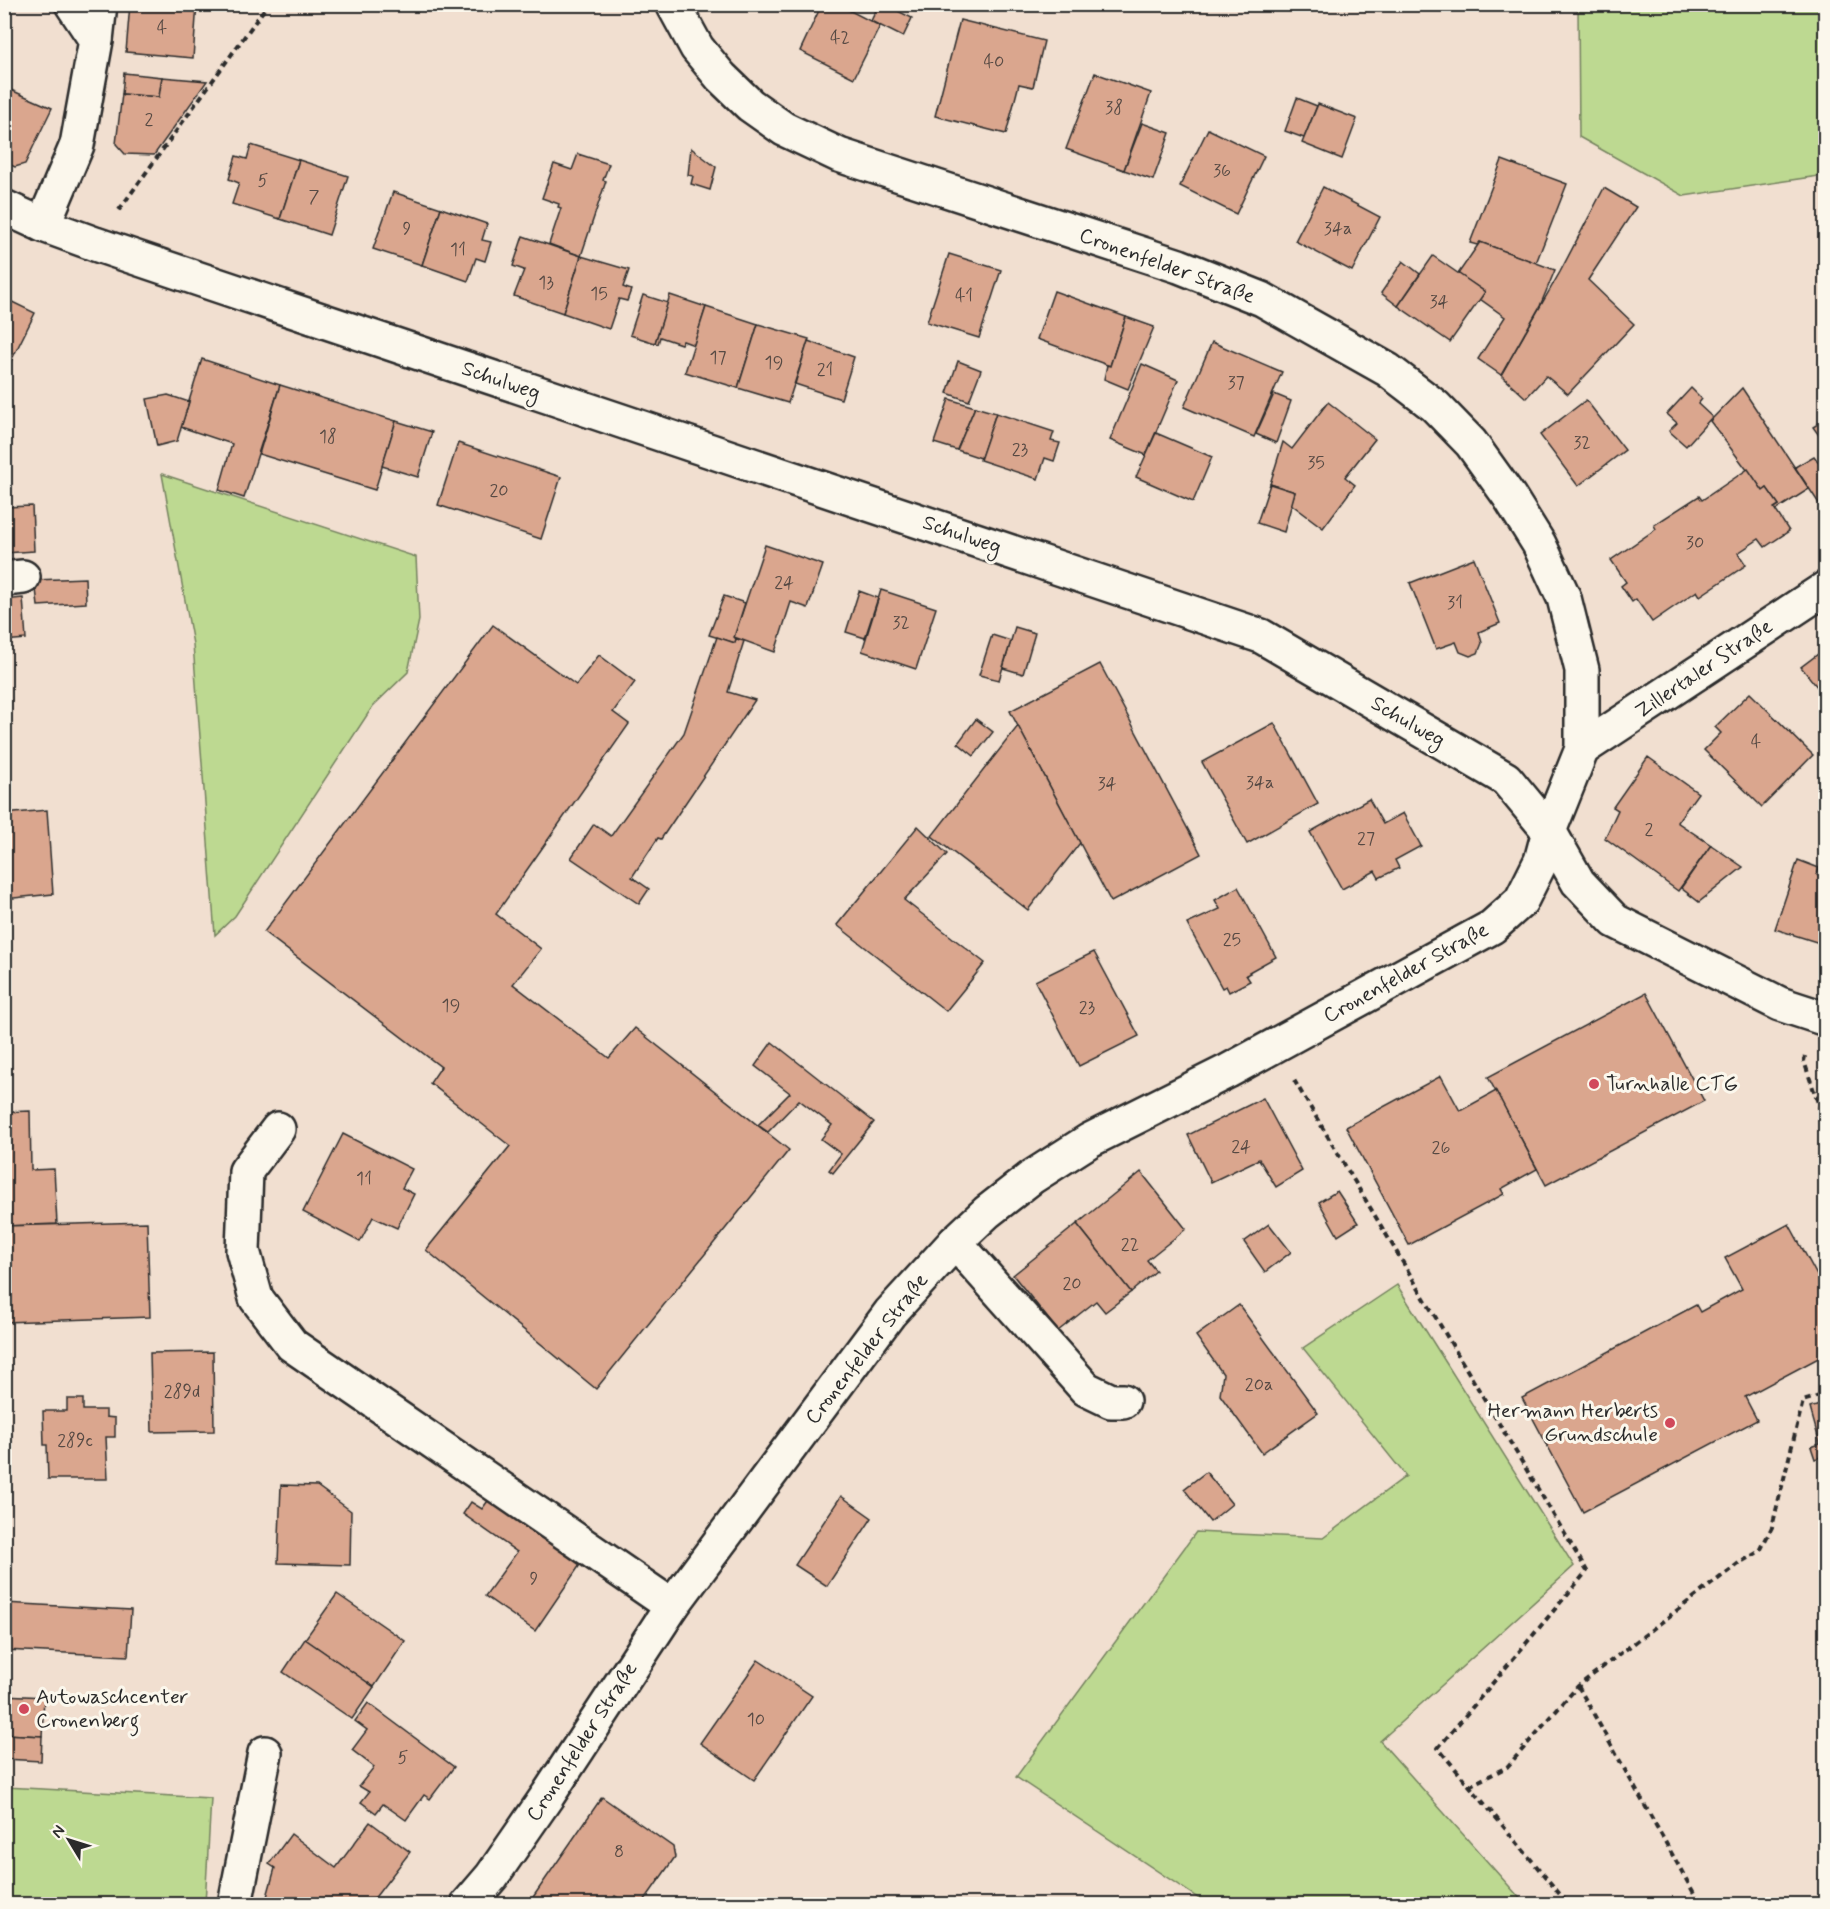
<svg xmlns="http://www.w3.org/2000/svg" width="1830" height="1909" font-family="Mynerve,sans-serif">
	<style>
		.green { fill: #bdd991; stroke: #74825e; stroke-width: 1.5 }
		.building { fill: #daa68e; stroke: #2b2b2b; stroke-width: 1.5 }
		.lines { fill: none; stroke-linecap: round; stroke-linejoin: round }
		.minor-casing { stroke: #2b2b2b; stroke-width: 38 }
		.path { stroke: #2b2b2b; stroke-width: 4; stroke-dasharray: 6 4.5; stroke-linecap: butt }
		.minor { stroke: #fbf7ec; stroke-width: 33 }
		.poi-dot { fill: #d1495b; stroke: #fbf7ec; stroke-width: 2 }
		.labels { text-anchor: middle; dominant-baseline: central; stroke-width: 6; stroke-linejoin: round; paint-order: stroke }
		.number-label { font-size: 18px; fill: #574a44 }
		.street-label { font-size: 21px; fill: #2b2b2b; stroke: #fbf7ec }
		.poi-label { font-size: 21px; fill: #2b2b2b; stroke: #fbf7ec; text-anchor: start }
	</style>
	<rect width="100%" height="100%" fill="#f1dfd0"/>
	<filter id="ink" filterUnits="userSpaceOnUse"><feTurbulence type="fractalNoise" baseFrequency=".0167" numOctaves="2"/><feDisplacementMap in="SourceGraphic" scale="12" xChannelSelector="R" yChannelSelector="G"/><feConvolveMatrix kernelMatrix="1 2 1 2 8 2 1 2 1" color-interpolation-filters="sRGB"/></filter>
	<g filter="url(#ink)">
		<!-- green -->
		<g class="green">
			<path d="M 1578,5 L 1825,5 L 1825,175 L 1684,196 L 1579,137 Z"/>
			<path d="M 162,474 L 416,557 L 419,620 L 408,672 L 373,706 L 235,916 L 215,935 L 193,644 Z"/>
			<path d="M 1397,1285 L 1574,1566 L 1380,1741 L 1525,1904 L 1207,1904 L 1016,1777 L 1196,1532 L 1323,1538 L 1406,1476 L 1303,1348 Z"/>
			<path d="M 5,1787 L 211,1798 L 205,1904 L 5,1904 Z"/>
		</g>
		<!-- building -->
		<g class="building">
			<path d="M 130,4 L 197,4 L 193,58 L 126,52 Z"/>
			<path d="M 822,4 L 837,4 L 880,26 L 854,78 L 800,51 Z"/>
			<path d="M 879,4 L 884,4 L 912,18 L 903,37 L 871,21 Z"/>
			<path d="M 960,20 L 1044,41 L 1033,87 L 1019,84 L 1006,134 L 935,116 Z"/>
			<path d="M 124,73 L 162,77 L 159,97 L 122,94 Z"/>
			<path d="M 1095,73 L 1151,93 L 1124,170 L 1066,149 Z"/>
			<path d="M 162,77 L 207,81 L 154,155 L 125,154 L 116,144 L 122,94 L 159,97 Z"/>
			<path d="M 4,87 L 52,108 L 25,164 L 15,167 L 4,162 Z"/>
			<path d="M 1297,98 L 1317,106 L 1304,138 L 1285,131 Z"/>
			<path d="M 1318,104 L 1357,119 L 1342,159 L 1302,143 Z"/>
			<path d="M 1142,123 L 1170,133 L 1153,180 L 1124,170 Z"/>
			<path d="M 1208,129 L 1264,156 L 1236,214 L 1180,186 Z"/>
			<path d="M 251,145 L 299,160 L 280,219 L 232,204 L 239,183 L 229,179 L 236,156 L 247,159 Z"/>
			<path d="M 691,148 L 716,167 L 710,190 L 691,184 L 693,176 L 688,175 Z"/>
			<path d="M 578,154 L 609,164 L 603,180 L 606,181 L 581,256 L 549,244 L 561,208 L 558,207 L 559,204 L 542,198 L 554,164 L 572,170 Z"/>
			<path d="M 299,160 L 348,176 L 329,235 L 280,219 Z"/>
			<path d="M 1502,160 L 1567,184 L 1536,263 L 1480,242 L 1477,245 L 1470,243 Z"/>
			<path d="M 1323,187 L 1380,217 L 1352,271 L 1295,241 Z"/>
			<path d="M 1604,188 L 1636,207 L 1588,280 L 1634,324 L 1568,394 L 1546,376 L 1526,398 L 1501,375 L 1560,272 Z"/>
			<path d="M 393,192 L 441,208 L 422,265 L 373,249 Z"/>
			<path d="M 441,208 L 487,224 L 482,240 L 491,242 L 485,261 L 476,258 L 468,281 L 422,265 Z"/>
			<path d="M 523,236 L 581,256 L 563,313 L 514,296 L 524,270 L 513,266 Z"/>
			<path d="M 1480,242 L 1555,270 L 1540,306 L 1501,375 L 1478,359 L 1505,317 L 1480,299 L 1485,292 L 1458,274 Z"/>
			<path d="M 949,254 L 1001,270 L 979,338 L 927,322 Z"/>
			<path d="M 581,256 L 629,270 L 623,287 L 631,290 L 627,301 L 619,299 L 609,329 L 563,313 Z"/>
			<path d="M 1433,256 L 1485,292 L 1450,342 L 1398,306 Z"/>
			<path d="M 1403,261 L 1420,274 L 1398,306 L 1381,293 Z"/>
			<path d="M 1054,291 L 1126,317 L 1110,366 L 1037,339 Z"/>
			<path d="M 643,295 L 668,303 L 655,343 L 630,335 Z"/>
			<path d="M 670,295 L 706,307 L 694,345 L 683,341 L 681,344 L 660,337 L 658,344 L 655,343 Z"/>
			<path d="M 4,298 L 35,313 L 5,373 L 4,373 Z"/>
			<path d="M 706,307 L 758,324 L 738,388 L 685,372 Z"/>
			<path d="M 1126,317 L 1154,327 L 1128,389 L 1104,379 L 1107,365 L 1110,366 Z"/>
			<path d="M 758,324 L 809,339 L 788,403 L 738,388 Z"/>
			<path d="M 808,341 L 854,357 L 841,399 L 795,384 Z"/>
			<path d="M 1212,342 L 1282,372 L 1254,437 L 1184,407 Z"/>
			<path d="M 202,359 L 280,385 L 244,498 L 219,490 L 232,444 L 181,427 Z"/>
			<path d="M 958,361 L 981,370 L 969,401 L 947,393 Z"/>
			<path d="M 1142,364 L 1178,380 L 1146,455 L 1110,440 Z"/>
			<path d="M 280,385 L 396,421 L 375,490 L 259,454 Z"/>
			<path d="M 1691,388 L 1702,399 L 1698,404 L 1712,417 L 1686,446 L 1669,431 L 1677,423 L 1667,414 Z"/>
			<path d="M 1742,388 L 1809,489 L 1776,510 L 1774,508 L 1779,505 L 1767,488 L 1763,491 L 1710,421 Z"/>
			<path d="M 1274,394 L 1291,401 L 1276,443 L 1256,434 Z"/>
			<path d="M 168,395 L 189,402 L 177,441 L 157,446 L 147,399 Z"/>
			<path d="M 949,399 L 975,407 L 957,450 L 934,443 Z"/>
			<path d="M 1586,400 L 1625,450 L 1578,486 L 1540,435 Z"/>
			<path d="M 1328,402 L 1375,439 L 1345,477 L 1355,485 L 1323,528 L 1291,504 L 1295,492 L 1270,484 L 1283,442 L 1292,449 Z"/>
			<path d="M 975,407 L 996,413 L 981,458 L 957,450 Z"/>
			<path d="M 996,413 L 1054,432 L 1051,441 L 1060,443 L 1054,461 L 1045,458 L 1038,479 L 980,460 Z"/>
			<path d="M 1826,419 L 1826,445 L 1813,427 Z"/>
			<path d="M 396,421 L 432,432 L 418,477 L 382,466 Z"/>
			<path d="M 1156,433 L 1212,457 L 1193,502 L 1136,477 Z"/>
			<path d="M 458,443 L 561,477 L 541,539 L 438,505 Z"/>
			<path d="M 1814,456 L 1826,472 L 1826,506 L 1822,508 L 1795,467 Z"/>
			<path d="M 1748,469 L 1763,491 L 1767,488 L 1779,505 L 1774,508 L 1789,531 L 1765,547 L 1759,539 L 1738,553 L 1746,565 L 1700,596 L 1697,591 L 1652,622 L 1636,599 L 1632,602 L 1621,586 L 1626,582 L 1611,560 L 1656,529 L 1654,525 L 1699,496 L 1702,500 Z"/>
			<path d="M 1270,484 L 1295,492 L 1284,532 L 1257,523 Z"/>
			<path d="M 32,506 L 34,551 L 5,553 L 4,507 Z"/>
			<path d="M 765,545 L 823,565 L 808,608 L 791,602 L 775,652 L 734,637 Z"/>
			<path d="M 1474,558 L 1500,623 L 1479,632 L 1482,643 L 1478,653 L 1470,656 L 1460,652 L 1456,642 L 1436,649 L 1410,583 Z"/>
			<path d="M 85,578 L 86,603 L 38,606 L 35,580 Z"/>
			<path d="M 881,590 L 936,608 L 916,669 L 862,651 Z"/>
			<path d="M 859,591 L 878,598 L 865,638 L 846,632 Z"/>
			<path d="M 724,596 L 745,603 L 734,637 L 736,639 L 735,643 L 709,635 Z"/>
			<path d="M 23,598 L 26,639 L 4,641 L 4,600 Z"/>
			<path d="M 493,625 L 576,685 L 599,655 L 635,682 L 613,712 L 629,724 L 496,914 L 541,949 L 513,984 L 609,1058 L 635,1028 L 789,1150 L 596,1389 L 426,1250 L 510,1146 L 430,1083 L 441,1067 L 264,932 Z"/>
			<path d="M 1015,627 L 1035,633 L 1023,674 L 1003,668 Z"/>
			<path d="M 992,635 L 1011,641 L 999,680 L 979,675 Z"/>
			<path d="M 717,637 L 735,643 L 736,639 L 744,641 L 728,692 L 755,700 L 661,839 L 658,838 L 632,877 L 649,889 L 639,904 L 571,858 L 594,824 L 611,836 L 684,733 Z"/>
			<path d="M 1826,648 L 1826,698 L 1801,667 Z"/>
			<path d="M 1100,664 L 1201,854 L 1111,902 L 1010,711 Z"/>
			<path d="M 1750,693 L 1813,755 L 1762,807 L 1704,750 L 1721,733 L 1715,727 Z"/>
			<path d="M 976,719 L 993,732 L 974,756 L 958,743 Z"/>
			<path d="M 1274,723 L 1318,804 L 1247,844 L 1202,762 Z"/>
			<path d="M 1018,726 L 1080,843 L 1028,910 L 932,836 Z"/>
			<path d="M 1648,757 L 1698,793 L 1677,822 L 1711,845 L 1678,891 L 1605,838 L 1618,810 L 1613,807 Z"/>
			<path d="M 1369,799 L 1383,824 L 1403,813 L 1421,846 L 1395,860 L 1399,868 L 1379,878 L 1375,871 L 1342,889 L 1310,832 Z"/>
			<path d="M 1826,801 L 1826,817 L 1817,808 Z"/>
			<path d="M 47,810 L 53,894 L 4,899 L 4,814 Z"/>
			<path d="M 918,826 L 947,854 L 904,900 L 985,963 L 946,1011 L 837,925 Z"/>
			<path d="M 1711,845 L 1743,867 L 1699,902 L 1681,888 Z"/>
			<path d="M 1798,860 L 1819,868 L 1817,875 L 1826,878 L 1826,945 L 1775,929 Z"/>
			<path d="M 1238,887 L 1276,957 L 1249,972 L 1250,973 L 1246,975 L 1250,981 L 1229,992 L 1226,986 L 1222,988 L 1187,924 L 1220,909 L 1215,900 Z"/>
			<path d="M 1094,952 L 1139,1036 L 1079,1066 L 1035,981 Z"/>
			<path d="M 1646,993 L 1704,1101 L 1546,1185 L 1488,1077 Z"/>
			<path d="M 772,1042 L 874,1122 L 833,1173 L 829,1170 L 841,1154 L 821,1139 L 832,1125 L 799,1100 L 768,1132 L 758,1125 L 790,1093 L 755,1066 Z"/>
			<path d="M 1441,1076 L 1460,1111 L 1496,1091 L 1537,1169 L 1501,1189 L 1504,1194 L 1409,1245 L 1346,1127 Z"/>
			<path d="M 1263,1098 L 1302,1171 L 1276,1187 L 1259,1159 L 1211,1182 L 1188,1135 Z"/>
			<path d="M 30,1111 L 31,1170 L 54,1169 L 57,1224 L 4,1226 L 4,1112 Z"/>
			<path d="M 343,1134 L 412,1169 L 402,1188 L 414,1194 L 397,1228 L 373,1217 L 360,1242 L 303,1212 Z"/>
			<path d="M 1141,1172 L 1186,1229 L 1147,1260 L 1156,1271 L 1131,1292 L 1077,1224 Z"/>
			<path d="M 1337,1191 L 1358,1223 L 1338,1236 L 1319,1202 Z"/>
			<path d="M 147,1222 L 150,1317 L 4,1322 L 4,1226 Z"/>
			<path d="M 1077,1224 L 1131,1292 L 1105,1312 L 1096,1301 L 1058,1331 L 1013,1275 Z"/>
			<path d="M 1269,1224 L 1291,1252 L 1265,1272 L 1244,1242 Z"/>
			<path d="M 1789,1224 L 1826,1292 L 1826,1354 L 1745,1397 L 1757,1420 L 1583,1512 L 1522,1398 L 1696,1305 L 1700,1312 L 1742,1289 L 1725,1258 Z"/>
			<path d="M 1239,1305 L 1318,1413 L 1262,1453 L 1220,1395 L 1223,1374 L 1196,1336 Z"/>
			<path d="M 213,1352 L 214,1431 L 152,1432 L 150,1353 Z"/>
			<path d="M 67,1399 L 83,1399 L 83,1410 L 106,1410 L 106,1417 L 115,1418 L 115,1437 L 106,1437 L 108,1479 L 48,1479 L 47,1445 L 44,1445 L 43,1411 L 67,1411 Z"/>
			<path d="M 1826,1403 L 1826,1465 L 1823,1456 L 1815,1459 L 1811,1447 L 1820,1444 L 1810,1408 Z"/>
			<path d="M 1206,1472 L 1232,1504 L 1210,1522 L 1184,1489 Z"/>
			<path d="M 281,1485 L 317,1486 L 351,1511 L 350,1565 L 278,1563 Z"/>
			<path d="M 841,1496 L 872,1518 L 827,1586 L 795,1565 Z"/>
			<path d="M 490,1498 L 582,1562 L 535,1631 L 485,1596 L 517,1552 L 463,1514 L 471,1502 L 482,1509 Z"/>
			<path d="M 337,1594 L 405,1641 L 374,1687 L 305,1639 Z"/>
			<path d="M 4,1603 L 131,1610 L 128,1656 L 4,1650 Z"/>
			<path d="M 305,1639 L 374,1687 L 352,1719 L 283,1672 Z"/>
			<path d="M 758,1660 L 812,1696 L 754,1780 L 700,1743 Z"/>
			<path d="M 4,1695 L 44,1697 L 42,1736 L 4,1734 Z"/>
			<path d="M 368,1703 L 454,1767 L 430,1799 L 424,1795 L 406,1820 L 383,1804 L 376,1813 L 361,1802 L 369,1792 L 359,1786 L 374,1767 L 352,1750 L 367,1730 L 355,1721 Z"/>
			<path d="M 4,1734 L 42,1736 L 41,1761 L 4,1759 Z"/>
			<path d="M 602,1797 L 673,1847 L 675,1857 L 642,1904 L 628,1904 L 615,1896 L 608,1904 L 535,1904 L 529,1903 Z"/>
			<path d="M 370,1822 L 410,1852 L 370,1904 L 265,1904 L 275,1868 L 269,1864 L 291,1834 L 336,1868 Z"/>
		</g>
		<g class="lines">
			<defs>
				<g id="minor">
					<path d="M 72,4 L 96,40"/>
					<path d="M 4,207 L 43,225 L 95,244 L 1261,636 L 1506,779 L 1549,831 L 1578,882 L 1615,921 L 1780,1004 L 1826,1019"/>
					<path d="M 43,225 L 77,145 L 96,40 L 100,4"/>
					<path d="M 4,579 L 23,577"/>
					<path d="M 1582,749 L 1826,588"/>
					<path d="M 278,1129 L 246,1171 L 243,1251 L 256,1298 L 292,1345 L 672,1606"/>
					<path d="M 955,1242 L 1086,1389 L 1111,1401 L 1123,1401"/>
					<path d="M 235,1904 L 265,1753"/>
					<path d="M 468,1904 L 492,1876 L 548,1795 L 672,1606 L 890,1313 L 955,1242 L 987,1212 L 1032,1177 L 1090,1140 L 1228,1071 L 1492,927 L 1521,901 L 1541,861 L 1549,831 L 1582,749 L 1582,670 L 1564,598 L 1539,544 L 1509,496 L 1471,443 L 1435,406 L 1388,370 L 1262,299 L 1179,266 L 839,155 L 784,129 L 750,105 L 721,77 L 697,48 L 673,4"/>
				</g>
			</defs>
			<!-- minor casing -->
			<use href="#minor" class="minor-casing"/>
			<!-- path -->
			<g class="path">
				<path d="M 119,210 L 268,4"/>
				<path d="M 1805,1056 L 1804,1061 L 1826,1127"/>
				<path d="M 1294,1080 L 1587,1571 L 1438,1748 L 1568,1904"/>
				<path d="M 1578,1686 L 1700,1904"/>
				<path d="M 1469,1786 L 1507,1767 L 1578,1686 L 1739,1563 L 1760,1551 L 1772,1527 L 1803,1401 L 1826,1394"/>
			</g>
			<!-- minor -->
			<use href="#minor" class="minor"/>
		</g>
	</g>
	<!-- markers -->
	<g class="poi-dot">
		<circle cx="1594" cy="1084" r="6"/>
		<circle cx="1670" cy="1423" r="6"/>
		<circle cx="24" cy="1709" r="6"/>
	</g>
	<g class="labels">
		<!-- number labels -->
		<g class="number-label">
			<text x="162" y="28">4</text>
			<text x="840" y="38">42</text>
			<text x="994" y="62">40</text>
			<text x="1114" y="108">38</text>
			<text x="149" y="120">2</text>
			<text x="1222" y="171">36</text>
			<text x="263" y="181">5</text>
			<text x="314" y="197">7</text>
			<text x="407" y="229">9</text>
			<text x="1338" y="229">34a</text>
			<text x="458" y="250">11</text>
			<text x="546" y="283">13</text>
			<text x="599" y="294">15</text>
			<text x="964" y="296">41</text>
			<text x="1439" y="302">34</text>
			<text x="718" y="358">17</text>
			<text x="774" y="363">19</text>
			<text x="825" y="370">21</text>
			<text x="1236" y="383">37</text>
			<text x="328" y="437">18</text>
			<text x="1582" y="443">32</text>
			<text x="1020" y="450">23</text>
			<text x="1316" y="463">35</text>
			<text x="499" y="491">20</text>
			<text x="1695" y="543">30</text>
			<text x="784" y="583">24</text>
			<text x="1455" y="603">31</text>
			<text x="901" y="623">32</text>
			<text x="1756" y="742">4</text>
			<text x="1260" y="783">34a</text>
			<text x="1107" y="784">34</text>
			<text x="1649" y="830">2</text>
			<text x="1366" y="839">27</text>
			<text x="1232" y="940">25</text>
			<text x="451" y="1006">19</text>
			<text x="1087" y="1008">23</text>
			<text x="1241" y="1147">24</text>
			<text x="1441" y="1148">26</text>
			<text x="364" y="1179">11</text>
			<text x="1130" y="1245">22</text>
			<text x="1072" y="1284">20</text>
			<text x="1259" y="1385">20a</text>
			<text x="182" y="1392">289d</text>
			<text x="75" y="1441">289c</text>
			<text x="534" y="1579">9</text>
			<text x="756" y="1720">10</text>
			<text x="403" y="1758">5</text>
			<text x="619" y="1852">8</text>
		</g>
		<!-- street labels -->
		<g class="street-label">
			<text transform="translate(1167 266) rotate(20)">Cronenfelder Straße</text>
			<text transform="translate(501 381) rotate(19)">Schulweg</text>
			<text transform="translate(962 535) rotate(19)">Schulweg</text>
			<text transform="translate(1704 669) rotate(-34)">Zillertaler Straße</text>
			<text transform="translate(1408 722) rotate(30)">Schulweg</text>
			<text transform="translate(1406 973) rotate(-29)">Cronenfelder Straße</text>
			<text transform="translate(867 1349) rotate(-52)">Cronenfelder Straße</text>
			<text transform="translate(582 1742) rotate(-57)">Cronenfelder Straße</text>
		</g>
		<!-- poi labels -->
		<g class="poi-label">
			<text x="1606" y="1084">Turnhalle CTG</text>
			<text x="1658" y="1411" text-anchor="end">Hermann Herberts<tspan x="1658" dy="24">Grundschule</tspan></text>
			<text x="36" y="1697">Autowaschcenter<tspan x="36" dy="24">Cronenberg</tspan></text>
		</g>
	</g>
	<!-- margin -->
	<rect width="1830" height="1909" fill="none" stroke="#fbf7ec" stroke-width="24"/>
	<rect x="12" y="12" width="1806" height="1885" fill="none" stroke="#2b2b2b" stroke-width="2" filter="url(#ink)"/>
	<!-- north arrow -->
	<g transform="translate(69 1840) rotate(308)" stroke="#fbf7ec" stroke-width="4.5" paint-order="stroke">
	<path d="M0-4.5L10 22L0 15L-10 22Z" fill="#2b2b2b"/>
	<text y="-9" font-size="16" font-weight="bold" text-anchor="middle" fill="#2b2b2b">N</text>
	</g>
</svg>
